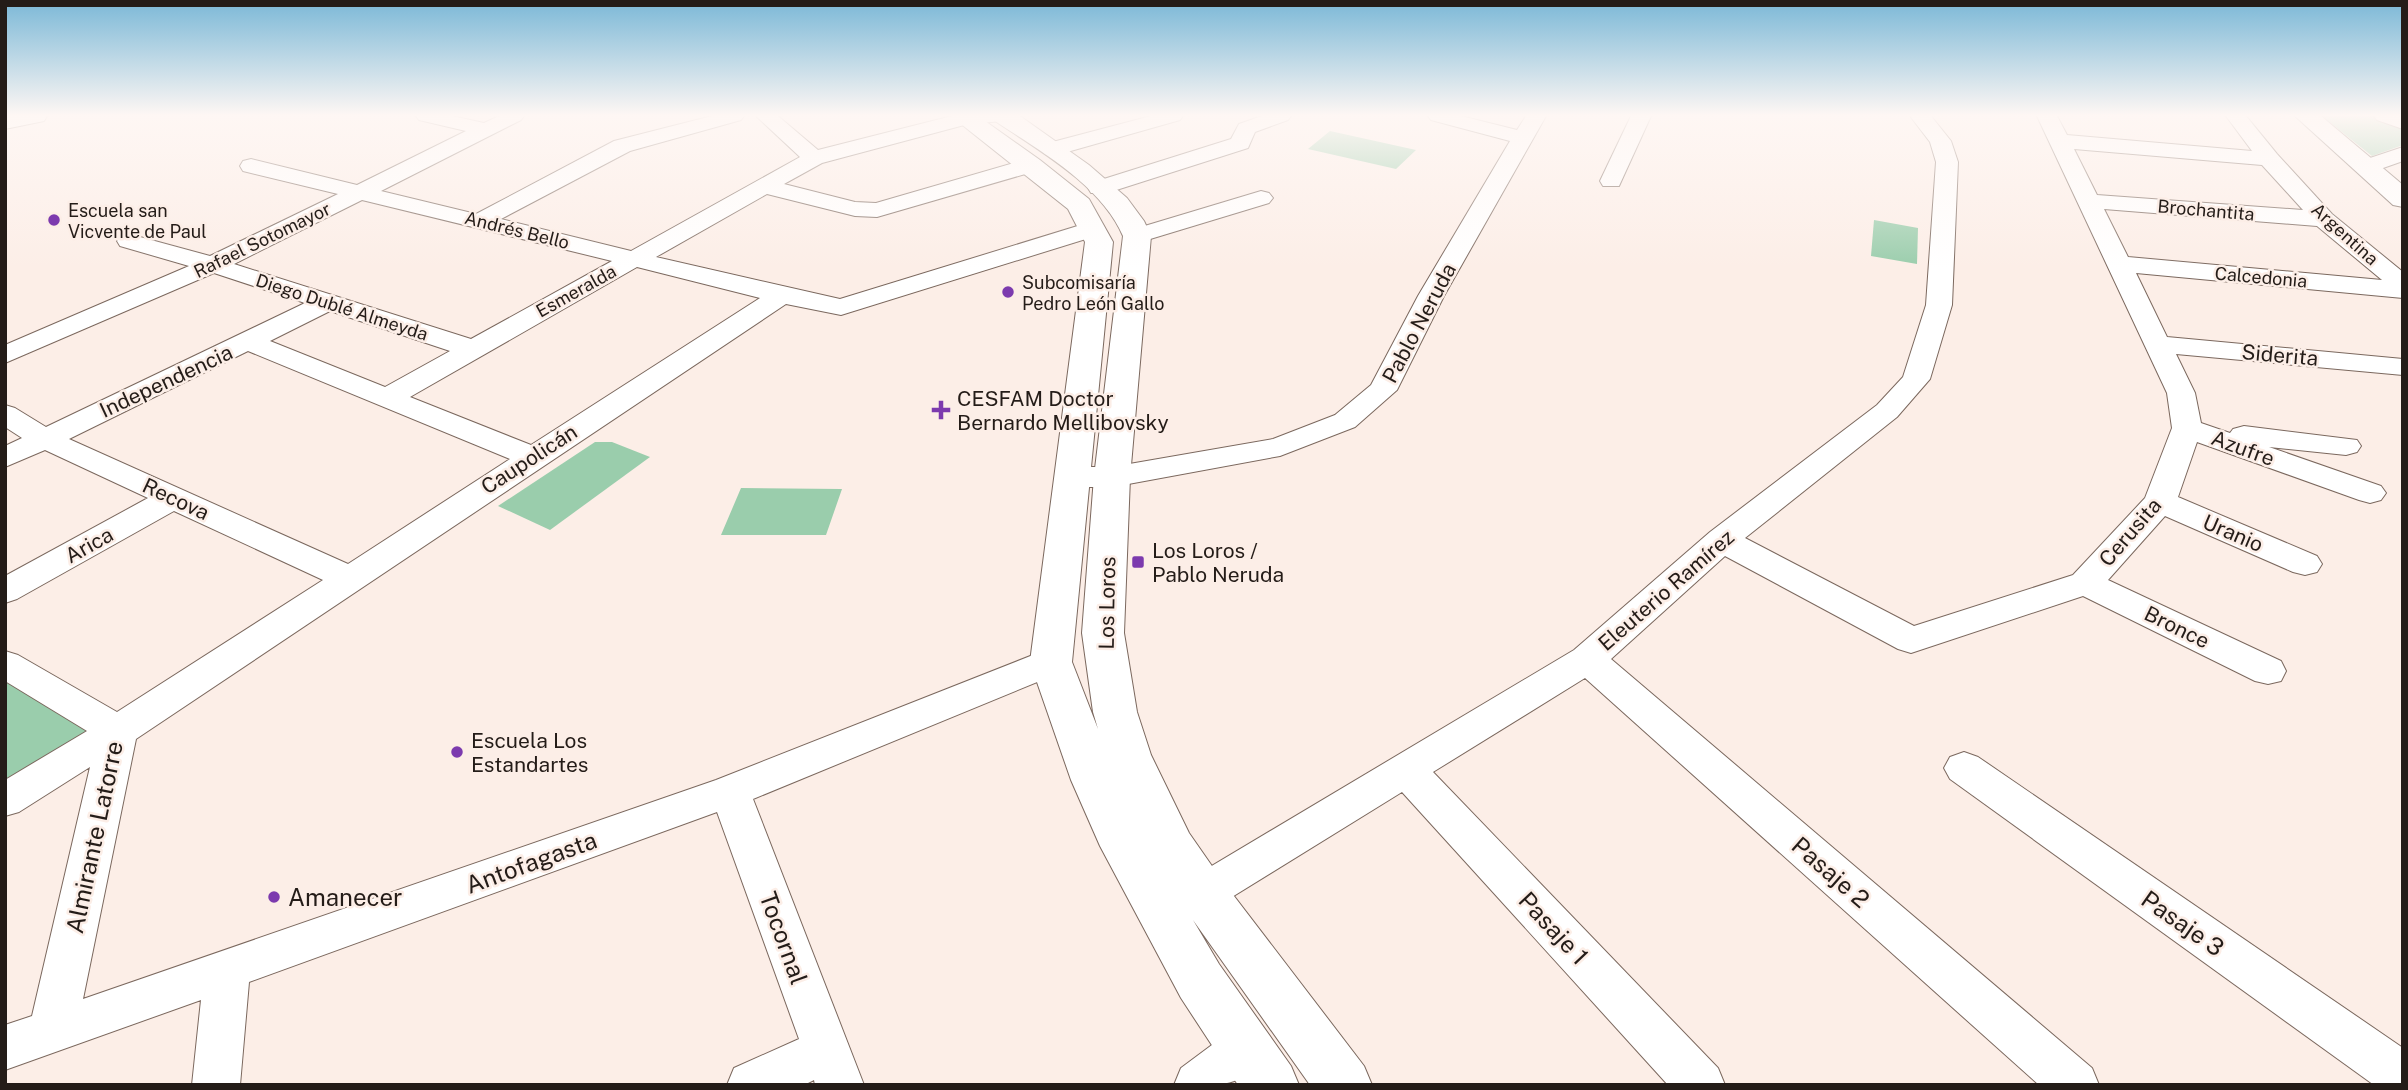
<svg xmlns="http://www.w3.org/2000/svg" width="2408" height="1090" font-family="'Public Sans',sans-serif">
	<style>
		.green { fill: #9acdac }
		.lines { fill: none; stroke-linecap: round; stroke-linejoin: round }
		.street-casing { stroke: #7b685e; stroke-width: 2 }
		.secondary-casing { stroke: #7b685e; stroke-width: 2 }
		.street { fill: #fff; fill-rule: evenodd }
		.secondary { fill: #fff; fill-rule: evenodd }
		.poi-dot { fill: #7c3aae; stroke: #fceee7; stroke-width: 2.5 }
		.labels { text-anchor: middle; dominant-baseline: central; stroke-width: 5; stroke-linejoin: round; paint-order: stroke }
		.far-poi-label { font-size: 18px; fill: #241c18; stroke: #fceee7; text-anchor: start }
		.far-street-label { font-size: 18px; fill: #241c18; stroke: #fceee7 }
		.street-label { font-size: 21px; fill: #241c18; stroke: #fceee7 }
		.poi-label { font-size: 21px; fill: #241c18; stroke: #fceee7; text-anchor: start }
		.near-street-label { font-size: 24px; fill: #241c18; stroke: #fceee7 }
		.near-poi-label { font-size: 24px; fill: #241c18; stroke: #fceee7; text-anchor: start }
	</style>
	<rect width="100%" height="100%" fill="#fceee7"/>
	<!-- green -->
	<g class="green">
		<path d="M 2322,116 L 2373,116 L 2403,128 L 2403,145 L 2372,156 Z"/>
		<path d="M 1330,131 L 1416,150 L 1396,169 L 1308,149 Z"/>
		<path d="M 1874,220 L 1918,228 L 1917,264 L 1871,256 Z"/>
		<path d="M 595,442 L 612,442 L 650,457 L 550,530 L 498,506 Z"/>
		<path d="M 741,488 L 841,489 L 842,489 L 826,535 L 721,535 Z"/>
		<path d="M 5,675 L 96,731 L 5,789 Z"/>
	</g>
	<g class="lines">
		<defs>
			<g id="street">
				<path d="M 23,116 L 44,116 L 41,120 L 26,120 Z"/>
				<path d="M 416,116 L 452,116 L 484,123 L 499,116 L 524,116 L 521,120 L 381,191 L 476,214 L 614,141 L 712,116 L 744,116 L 741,120 L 630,151 L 501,219 L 631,251 L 800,157 L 756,116 L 778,116 L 818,150 L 952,116 L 1017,116 L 1014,120 L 968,124 L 822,163 L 784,184 L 855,202 L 876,203 L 1031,158 L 1039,160 L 1042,165 L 1039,170 L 877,217 L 855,216 L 767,194 L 656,257 L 840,299 L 1084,224 L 1093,222 L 1102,224 L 1105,229 L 1102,234 L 841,315 L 786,304 L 136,739 L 83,999 L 716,780 L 1038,653 L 1051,649 L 1064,653 L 1069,662 L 1064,671 L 753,799 L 864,1085 L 815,1085 L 814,1080 L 804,1085 L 727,1085 L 734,1068 L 799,1039 L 717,812 L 249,982 L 240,1085 L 192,1085 L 201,1000 L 5,1070 L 5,1025 L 32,1016 L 90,767 L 19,812 L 5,816 L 5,780 L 87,731 L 5,681 L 5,651 L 18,655 L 117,712 L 323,580 L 174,511 L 17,599 L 5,603 L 5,576 L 148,498 L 45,450 L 5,467 L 5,446 L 22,438 L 5,427 L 5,405 L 15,408 L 46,427 L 305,303 L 214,273 L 5,363 L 5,345 L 189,266 L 120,246 L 117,241 L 120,236 L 129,234 L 210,256 L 338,194 L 243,171 L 240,166 L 243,161 L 251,159 L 357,185 L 466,131 L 419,120 ZM 362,200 L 612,261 L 471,339 L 234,264 ZM 637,267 L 760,298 L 531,445 L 410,397 ZM 330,311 L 450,351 L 385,387 L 270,341 ZM 248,351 L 510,459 L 348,564 L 69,439 Z"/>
				<path d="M 1151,116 L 1183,116 L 1180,120 L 1053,156 L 1045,154 L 1042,149 L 1045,144 Z"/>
				<path d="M 1262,116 L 1291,116 L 1288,120 L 1255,132 L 1248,148 L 1107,193 L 1091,193 L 1088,188 L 1091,183 L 1231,139 L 1239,124 Z"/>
				<path d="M 1428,116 L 1461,116 L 1517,130 L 1526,116 L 1546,116 L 1444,296 L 1397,390 L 1355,427 L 1280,456 L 1112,487 L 1071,487 L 1060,484 L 1055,477 L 1060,470 L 1071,467 L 1112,467 L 1273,439 L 1335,415 L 1371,385 L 1418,296 L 1510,141 L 1431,120 Z"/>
				<path d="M 1631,116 L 1651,116 L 1619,186 L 1603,186 L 1600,181 Z"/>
				<path d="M 1910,116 L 1931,116 L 1951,141 L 1958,162 L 1952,305 L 1930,379 L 1897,417 L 1745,538 L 1914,626 L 2073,575 L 2145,498 L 2172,428 L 2167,393 L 2037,116 L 2057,116 L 2067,135 L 2252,151 L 2226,116 L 2246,116 L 2277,154 L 2332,214 L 2403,272 L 2403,298 L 2136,273 L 2167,337 L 2403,359 L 2403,375 L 2176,354 L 2195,393 L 2201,423 L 2230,433 L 2233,429 L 2244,426 L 2357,440 L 2361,446 L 2357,452 L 2346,455 L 2269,447 L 2381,486 L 2386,493 L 2381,500 L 2370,503 L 2359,500 L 2197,442 L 2178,497 L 2317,556 L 2322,564 L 2317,572 L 2305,575 L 2293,572 L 2165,516 L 2108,580 L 2281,661 L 2286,671 L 2281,681 L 2268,684 L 2255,681 L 2083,596 L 1911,653 L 1898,649 L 1725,556 L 1611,659 L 2092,1068 L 2099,1085 L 2039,1085 L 1585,678 L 1433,772 L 1718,1068 L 1725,1085 L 1668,1085 L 1402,792 L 1198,918 L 1183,924 L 1168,918 L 1161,905 L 1168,892 L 1574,650 L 1710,532 L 1877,405 L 1903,377 L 1926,305 L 1936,162 L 1930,142 ZM 2074,149 L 2262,165 L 2303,210 L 2097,195 ZM 2104,209 L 2317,226 L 2382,280 L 2128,257 Z"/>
				<path d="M 2374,116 L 2403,116 L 2403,129 L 2377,120 Z"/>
				<path d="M 2403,147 L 2403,161 L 2366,174 L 2358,172 L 2355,167 L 2358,162 Z"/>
				<path d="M 1261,191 L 1269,193 L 1273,198 L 1269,203 L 1137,243 L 1128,241 L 1125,236 L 1128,231 Z"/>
				<path d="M 1964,752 L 1978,757 L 2403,1048 L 2403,1085 L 2374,1085 L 1950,779 L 1944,768 L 1950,757 Z"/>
				<path d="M 1245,1026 L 1262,1033 L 1269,1049 C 1249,1090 1216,1085 1174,1085 L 1181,1068 L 1228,1033 Z"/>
			</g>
			<g id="secondary">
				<path d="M 5,116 L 47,116 L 44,121 L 5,129 Z"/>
				<path d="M 951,116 L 978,116 L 1040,160 L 1089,199 L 1113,242 L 1072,662 L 1098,729 L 1093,712 L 1082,633 L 1094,477 L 1123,236 C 1101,185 1040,151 995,121 L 992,116 L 1020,116 L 1089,165 L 1127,198 L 1144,221 L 1151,236 L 1130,477 L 1124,633 L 1137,712 L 1151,755 L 1189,833 L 1221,879 L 1364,1066 L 1372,1085 L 1310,1085 L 1193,920 L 1219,964 L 1291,1066 L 1299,1085 L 1238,1085 L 1181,998 L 1100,846 L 1071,780 L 1030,662 L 1085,242 L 1068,209 Z"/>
				<path d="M 2295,116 L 2321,116 L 2403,185 L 2403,207 L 2393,205 Z"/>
			</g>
		</defs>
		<!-- street casing -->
		<use href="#street" class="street-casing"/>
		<!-- secondary casing -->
		<use href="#secondary" class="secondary-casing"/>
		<!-- street -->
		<use href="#street" class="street"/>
		<!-- secondary -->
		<use href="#secondary" class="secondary"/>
	</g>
	<!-- sky -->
	<linearGradient id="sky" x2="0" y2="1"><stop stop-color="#7bb8d7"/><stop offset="0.43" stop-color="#fef7f4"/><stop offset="1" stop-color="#fef7f4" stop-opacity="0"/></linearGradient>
	<rect width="2408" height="268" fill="url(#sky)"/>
	<!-- markers -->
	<g class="poi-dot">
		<circle cx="54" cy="220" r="7"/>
		<circle cx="1008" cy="292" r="7"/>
		<path d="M937.5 399.5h7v7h7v7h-7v7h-7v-7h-7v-7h7z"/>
		<rect x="1131" y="555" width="14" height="14" rx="3.5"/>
		<circle cx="457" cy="752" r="7"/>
		<circle cx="274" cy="897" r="7"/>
	</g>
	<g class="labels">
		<!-- far-poi labels -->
		<g class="far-poi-label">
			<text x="68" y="210">Escuela san<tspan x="68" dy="21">Vicvente de Paul</tspan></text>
			<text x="1022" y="282">Subcomisaría<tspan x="1022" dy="21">Pedro León Gallo</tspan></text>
		</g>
		<!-- far-street labels -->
		<g class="far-street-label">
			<text transform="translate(2206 210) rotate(5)">Brochantita</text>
			<text transform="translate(517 230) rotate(14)">Andrés Bello</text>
			<text transform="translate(2345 234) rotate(42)">Argentina</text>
			<text transform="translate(262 240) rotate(-26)">Rafael Sotomayor</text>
			<text transform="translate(2261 277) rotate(5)">Calcedonia</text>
			<text transform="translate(576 291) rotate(-29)">Esmeralda</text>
			<text transform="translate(342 307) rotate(18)">Diego Dublé Almeyda</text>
		</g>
		<!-- street labels -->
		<g class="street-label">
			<text transform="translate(1419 323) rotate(-62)">Pablo Neruda</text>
			<text transform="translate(2280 355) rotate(5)">Siderita</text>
			<text transform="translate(166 381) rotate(-25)">Independencia</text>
			<text transform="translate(2243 448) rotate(20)">Azufre</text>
			<text transform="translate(529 459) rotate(-33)">Caupolicán</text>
			<text transform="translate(176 499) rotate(25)">Recova</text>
			<text transform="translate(2130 532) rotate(-49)">Cerusita</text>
			<text transform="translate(2233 533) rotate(23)">Uranio</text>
			<text transform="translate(89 545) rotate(-29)">Arica</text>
			<text transform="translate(1666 590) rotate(-41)">Eleuterio Ramírez</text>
			<text transform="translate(1107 603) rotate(-89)">Los Loros</text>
			<text transform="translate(2177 627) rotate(26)">Bronce</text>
		</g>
		<!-- poi labels -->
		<g class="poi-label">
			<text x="957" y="398">CESFAM Doctor<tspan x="957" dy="24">Bernardo Mellibovsky</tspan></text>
			<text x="1152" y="550">Los Loros /<tspan x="1152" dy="24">Pablo Neruda</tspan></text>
			<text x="471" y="740">Escuela Los<tspan x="471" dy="24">Estandartes</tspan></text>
		</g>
		<!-- near-street labels -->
		<g class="near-street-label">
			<text transform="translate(94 837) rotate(-78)">Almirante Latorre</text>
			<text transform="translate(531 862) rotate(-20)">Antofagasta</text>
			<text transform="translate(1831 872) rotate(41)">Pasaje 2</text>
			<text transform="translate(2183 923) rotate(35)">Pasaje 3</text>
			<text transform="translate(1554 928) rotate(47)">Pasaje 1</text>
			<text transform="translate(784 938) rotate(70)">Tocornal</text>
		</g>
		<!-- near-poi labels -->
		<g class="near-poi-label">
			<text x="288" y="897">Amanecer</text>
		</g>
	</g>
	<!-- border -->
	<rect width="2408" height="1090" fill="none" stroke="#241c18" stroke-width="14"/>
</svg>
